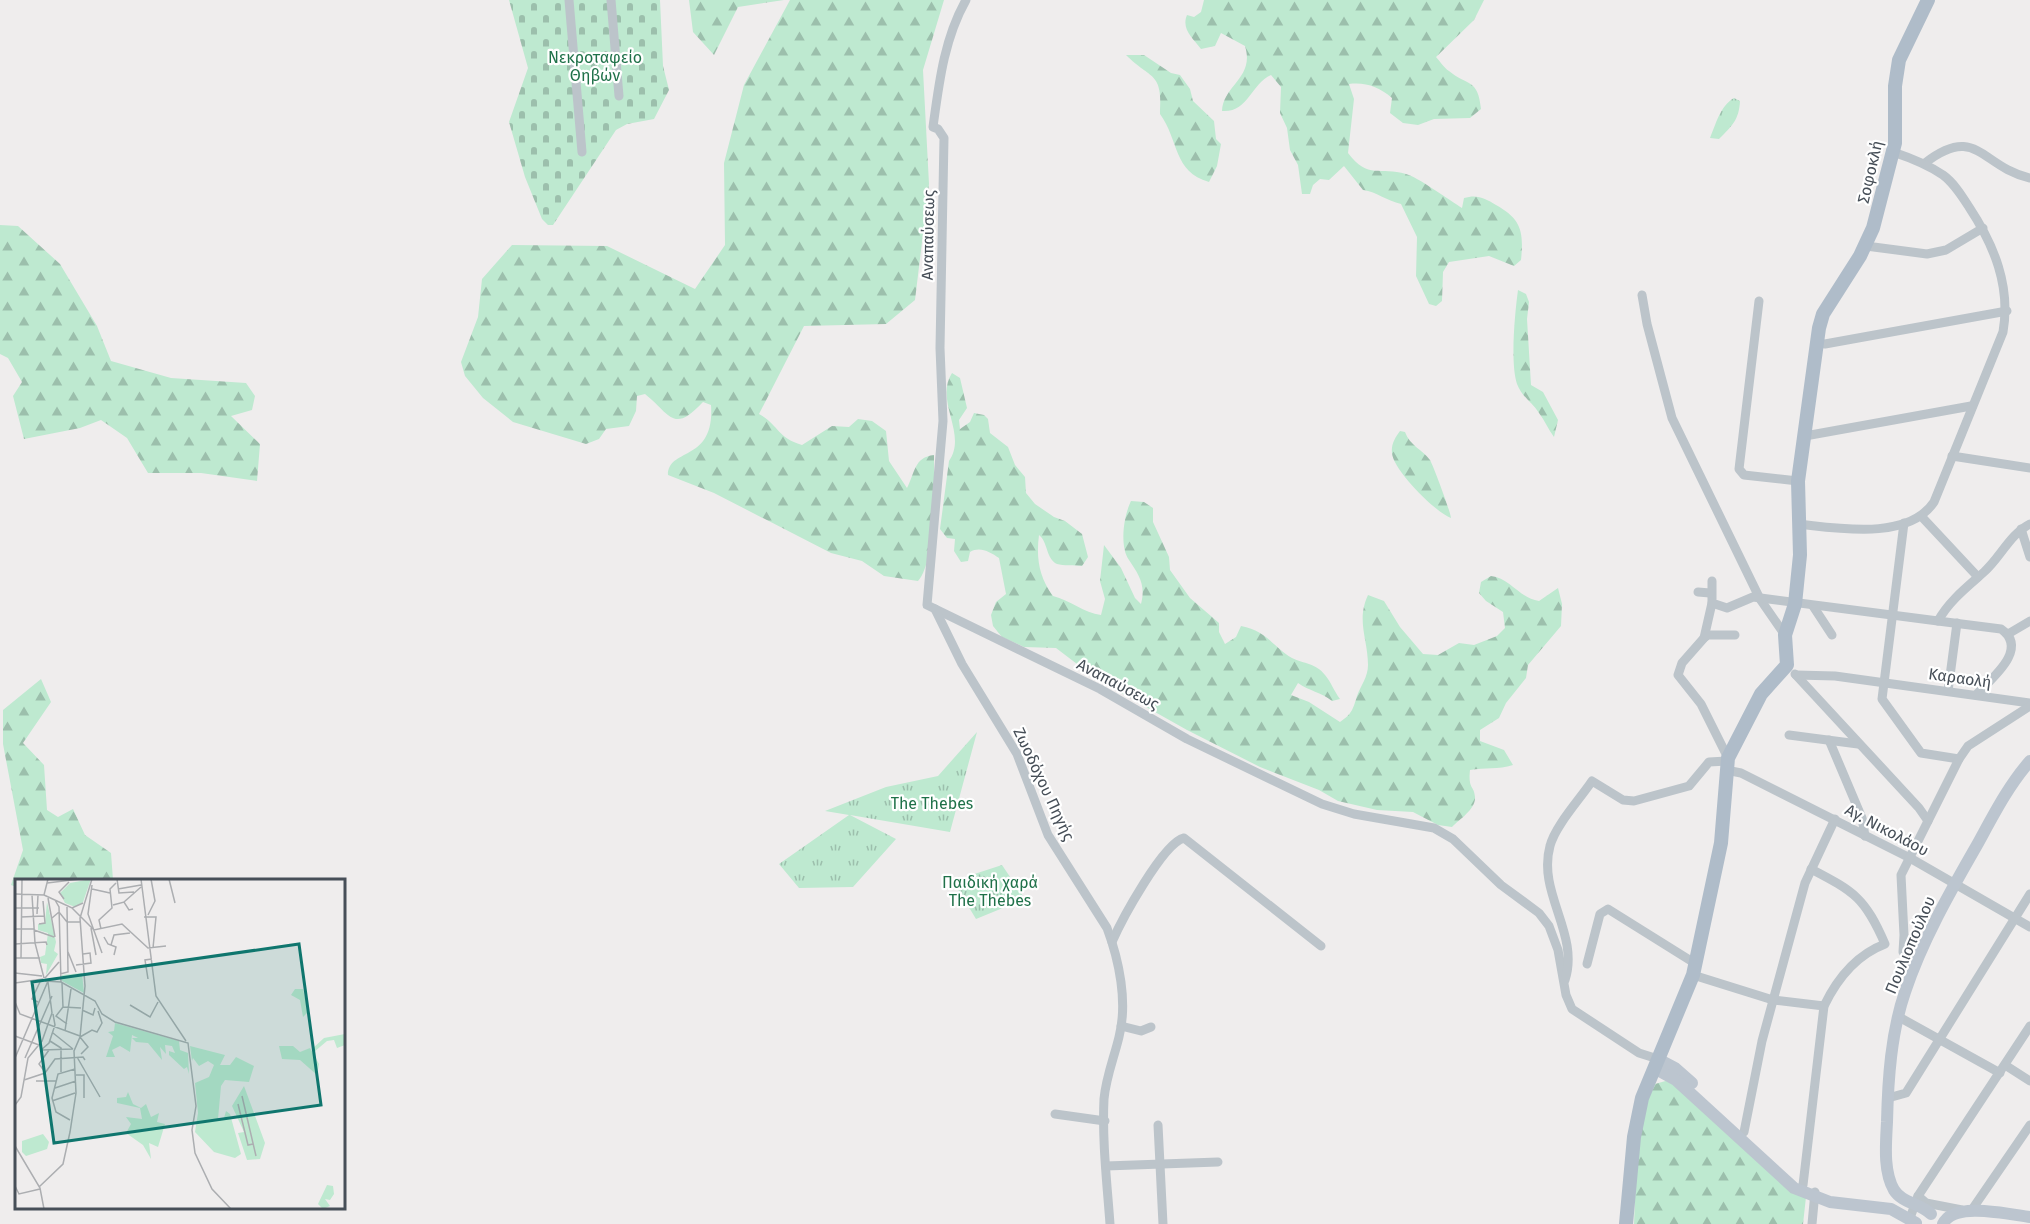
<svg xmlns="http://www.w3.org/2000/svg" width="2030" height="1224" font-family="'Fira Sans',sans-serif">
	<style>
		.grass { fill: url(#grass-tufts) }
		.forest { fill: url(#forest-firs) }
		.cemetery { fill: url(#cemetery-stones) }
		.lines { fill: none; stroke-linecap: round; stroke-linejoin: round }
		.street { stroke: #bcc4ca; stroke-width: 9 }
		.secondary { stroke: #bcc5cf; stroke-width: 12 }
		.primary { stroke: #afbcc9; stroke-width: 14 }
		.labels { text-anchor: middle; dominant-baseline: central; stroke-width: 4.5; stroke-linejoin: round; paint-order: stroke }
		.park-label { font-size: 16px; fill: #1f7149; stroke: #fff }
		.street-label { font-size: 16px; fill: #474f58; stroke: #fff }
		.inset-road { fill: none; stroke: #acaeb1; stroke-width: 1.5 }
		.view { fill: #0f766e; fill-opacity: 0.15; stroke: #0f766e; stroke-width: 3 }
		.inset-edge { fill: none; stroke: #474f58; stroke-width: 3 }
	</style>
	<defs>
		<pattern id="grass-tufts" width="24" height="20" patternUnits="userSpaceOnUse" patternTransform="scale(1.5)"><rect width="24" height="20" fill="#bee9d0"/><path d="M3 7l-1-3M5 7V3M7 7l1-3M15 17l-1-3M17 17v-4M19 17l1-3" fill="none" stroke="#9cbfac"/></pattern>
		<pattern id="forest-firs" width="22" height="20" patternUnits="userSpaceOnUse" patternTransform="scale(1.5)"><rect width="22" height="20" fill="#bee9d0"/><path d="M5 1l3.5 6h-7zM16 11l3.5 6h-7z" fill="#9cbfac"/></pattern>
		<pattern id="cemetery-stones" width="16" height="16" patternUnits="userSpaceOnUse" patternTransform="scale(1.5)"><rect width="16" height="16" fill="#bee9d0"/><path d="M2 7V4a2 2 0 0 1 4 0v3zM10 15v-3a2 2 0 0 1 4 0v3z" fill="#9cbfac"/></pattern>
	</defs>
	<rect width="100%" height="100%" fill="#efeded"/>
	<!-- grass -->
	<g class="grass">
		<path d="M 1734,98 L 1740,101 C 1739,120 1732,126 1719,139 L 1710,138 C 1716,124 1720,106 1734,98 Z"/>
		<path d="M 977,732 L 950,832 L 850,815 L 896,839 L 853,887 L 799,888 L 779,864 L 849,815 L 825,811 L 886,787 L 938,776 Z"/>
		<path d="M 1002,865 L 1025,899 L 976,919 L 953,881 Z"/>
	</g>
	<!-- forest -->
	<g class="forest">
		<path d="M 689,0 L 784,0 L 738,7 L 714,55 L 693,32 Z"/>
		<path d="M 790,0 L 944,0 L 923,70 L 929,184 L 915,300 L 886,324 L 804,326 L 759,414 C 779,425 776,437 802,445 L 832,426 L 849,427 L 858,419 L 872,421 L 886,431 L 889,461 L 907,488 C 915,473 914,457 934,455 C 934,483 936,562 918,581 L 884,576 L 862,561 L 831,553 L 714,493 L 668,475 C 668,447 715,463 711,405 L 703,402 C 673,434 671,415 645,394 L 637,396 L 636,411 L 629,426 L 606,429 L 599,439 L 586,444 L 513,422 L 483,398 L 465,376 L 461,362 L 478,317 L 482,279 L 512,245 L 607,246 L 695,289 L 725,245 L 724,163 L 744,85 Z"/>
		<path d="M 1204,0 L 1484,0 L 1474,20 L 1436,57 C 1440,61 1444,68 1449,71 C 1467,86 1478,78 1481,109 L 1470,118 L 1434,119 L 1418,125 L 1403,123 L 1390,113 L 1392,98 C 1379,87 1366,82 1349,84 L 1354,99 L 1348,153 C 1368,180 1380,166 1406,174 C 1416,176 1451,201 1462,208 L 1464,198 C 1477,194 1485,198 1496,205 C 1521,219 1524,231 1521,260 L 1514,266 L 1489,256 L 1449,262 L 1443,272 L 1442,301 L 1436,306 L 1429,304 L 1416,276 L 1417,237 L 1401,204 C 1387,201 1377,192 1363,190 L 1344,166 L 1329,180 L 1320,179 L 1313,185 L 1310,194 L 1302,194 L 1298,165 L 1290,150 L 1287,128 L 1280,113 L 1281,87 L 1271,75 C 1251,84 1248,113 1222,111 C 1223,85 1255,78 1245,46 L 1221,33 L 1215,46 L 1201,49 C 1193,38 1181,29 1187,15 L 1194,17 L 1201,12 Z"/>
		<path d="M 1126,55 L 1144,55 L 1171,73 L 1180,75 L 1190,89 L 1193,101 L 1214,121 L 1216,139 L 1221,144 L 1217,166 L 1209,182 C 1173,172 1179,140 1160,114 C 1163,71 1151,80 1126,55 Z"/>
		<path d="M 0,225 L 18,226 L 60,264 L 97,326 L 111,361 L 171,378 L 246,383 L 255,396 L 252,410 L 231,416 L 260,444 L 257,481 L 201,473 L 148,473 L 127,438 L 101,420 L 80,428 L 24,439 L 13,396 L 22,382 L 8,358 L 0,354 Z"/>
		<path d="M 1518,290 L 1526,294 L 1529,302 L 1527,319 L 1531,385 L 1543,392 L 1558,420 L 1554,437 C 1548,429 1545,421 1539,413 C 1532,402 1522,397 1517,384 C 1510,363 1515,312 1518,290 Z"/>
		<path d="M 952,373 L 960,378 L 967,408 L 959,420 L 960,429 L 970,422 L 974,413 L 984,415 L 988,419 L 990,433 L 1008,447 L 1015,465 L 1025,477 L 1026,493 L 1035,504 L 1054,517 L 1065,521 L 1082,534 L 1088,557 L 1082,566 C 1075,565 1063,566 1057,564 C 1046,559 1048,542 1039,535 C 1036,558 1039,577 1053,596 C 1070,600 1084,613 1101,615 L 1105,599 L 1100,581 L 1104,545 L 1121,568 L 1135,598 L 1141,604 C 1146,585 1139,575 1129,560 C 1119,546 1124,515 1131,501 L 1144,502 L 1153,508 L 1153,522 L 1169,557 L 1170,570 L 1190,598 L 1219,623 L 1219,632 L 1225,644 L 1236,637 L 1241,626 C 1267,631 1272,646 1292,658 C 1304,664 1316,663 1325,675 C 1331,682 1334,691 1340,699 L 1332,701 C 1321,692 1309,691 1298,683 L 1291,695 L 1309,702 L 1340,722 C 1352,714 1353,709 1357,696 C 1361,685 1368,677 1368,665 C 1368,639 1356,621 1368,595 L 1384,601 L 1400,627 L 1423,654 L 1438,655 L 1459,643 L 1474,645 L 1497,636 L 1505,628 L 1503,612 L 1486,601 L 1479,593 L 1481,582 L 1491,576 C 1510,578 1519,598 1539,601 L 1558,588 L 1562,604 L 1561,626 L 1528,665 L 1526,678 L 1506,703 L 1499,718 L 1480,730 L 1480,741 L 1504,750 L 1513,765 C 1498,770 1485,767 1470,770 C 1468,790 1474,785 1475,797 C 1476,809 1460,819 1452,827 L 1438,825 L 1413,812 L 1377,810 L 1338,801 L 1319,790 L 1260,767 L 1187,730 L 1098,680 L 1056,648 L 1024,647 L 1002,637 L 993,626 L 991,615 L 996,602 L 1006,594 L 999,558 C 990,552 980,546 970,552 L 968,561 L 961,562 L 954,551 L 955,539 L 947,538 L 940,529 L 949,461 C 968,434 934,401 952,373 Z"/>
		<path d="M 1400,431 L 1405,432 C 1410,446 1422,449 1430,460 C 1433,465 1451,513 1451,518 C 1435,512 1393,470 1392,453 C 1391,444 1395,438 1400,431 Z"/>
		<path d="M 41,679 L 51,702 L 23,743 L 44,765 L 47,810 L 58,817 L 73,809 L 85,835 L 111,853 L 113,880 L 16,880 L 16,887 L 11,885 L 23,850 L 3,744 L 3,710 Z"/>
		<path d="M 1669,1080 L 1806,1197 L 1803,1224 L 1634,1224 C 1637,1180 1632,1123 1655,1084 Z"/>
	</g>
	<!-- cemetery -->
	<path class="cemetery" d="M 509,0 L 660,0 L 663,66 L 669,90 L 654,119 L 627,124 L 616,130 L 553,225 L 548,225 L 542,219 L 525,177 L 509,122 L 528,68 Z"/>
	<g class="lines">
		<!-- street -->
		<g class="street">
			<path d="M 569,0 L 582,152"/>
			<path d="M 611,0 L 619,96"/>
			<path d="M 966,0 C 944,39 939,83 933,127 L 938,129 L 944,138 L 940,348 L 943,421 L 927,605 L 1100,689 L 1187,739 L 1322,804 L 1354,814 L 1434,828 L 1453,839 L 1501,885 L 1539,913 L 1549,926 L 1558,950 L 1566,995 L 1572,1009 L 1639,1053 L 1658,1059"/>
			<path d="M 1925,163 C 1977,123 1981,167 2030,178"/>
			<path d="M 1866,246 L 1927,254 L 1946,250 L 1983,228"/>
			<path d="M 1642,295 L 1647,324 L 1672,418 L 1760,599 L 1785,635"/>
			<path d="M 1759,301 L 1739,469 L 1744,475 L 1798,481"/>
			<path d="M 1816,343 L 1825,344 L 2007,311"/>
			<path d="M 1805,436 L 1971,406"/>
			<path d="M 1952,456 L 2030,468"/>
			<path d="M 1921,516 L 1978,577"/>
			<path d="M 1904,523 L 1882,699 L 1921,753 L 1959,759"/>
			<path d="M 1798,524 C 1837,528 1908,541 1934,502 L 2003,332 C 2011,286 1994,245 1969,207 C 1962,196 1954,183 1943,175 C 1927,164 1911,158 1893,152"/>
			<path d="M 2021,529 L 2030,557"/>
			<path d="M 1712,581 L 1712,603 L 1727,608 L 1753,597 L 1938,621 C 1949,601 1967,587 1984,572 C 2000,558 2010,534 2030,524"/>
			<path d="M 1698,592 L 1710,593"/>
			<path d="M 1813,606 L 1832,635"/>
			<path d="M 935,609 L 962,664 L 1017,754 L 1048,835 L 1107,928 C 1119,960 1128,1002 1119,1037 C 1114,1058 1106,1077 1104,1099 C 1102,1140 1107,1183 1110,1224"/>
			<path d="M 1938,621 L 2001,629 C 2030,649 1991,679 1976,695"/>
			<path d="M 2008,634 L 2030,621"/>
			<path d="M 1704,638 L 1712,603"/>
			<path d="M 1795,674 L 1919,808 L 1928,821"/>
			<path d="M 1796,675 L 1835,676 L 2030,703"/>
			<path d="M 1948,691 L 1957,623"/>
			<path d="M 1789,735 L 1858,744"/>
			<path d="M 1829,740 L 1862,818 L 1865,836"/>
			<path d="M 1728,758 L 1701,704 L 1678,675 L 1682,663 L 1704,638 L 1708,635 L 1735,635"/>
			<path d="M 1726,770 L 1741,773 L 1910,858 L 2030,927"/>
			<path d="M 1112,942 C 1121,921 1163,843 1184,838 L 1321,946"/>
			<path d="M 1587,964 L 1600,914 L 1608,909 L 1696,964"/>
			<path d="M 1914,970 L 1903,952 L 1904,935 L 1901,875 L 1959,759 L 1968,746 L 2030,706"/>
			<path d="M 1693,975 L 1773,1000 L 1824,1006"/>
			<path d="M 1565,980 C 1580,934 1537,893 1550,846 C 1555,826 1580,799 1592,781 L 1623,800 L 1634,801 L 1689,786 L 1709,762 L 1727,761"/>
			<path d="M 1899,1017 L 2000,1073"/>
			<path d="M 1121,1026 L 1141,1031 L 1151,1027"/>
			<path d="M 2005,1065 L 2030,1081"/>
			<path d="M 1888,1098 L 1906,1093 L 2030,894"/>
			<path d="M 1055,1114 L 1105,1121"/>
			<path d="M 1158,1125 L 1163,1224"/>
			<path d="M 1744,1132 L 1762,1041 L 1805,883 L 1835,819"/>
			<path d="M 1106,1166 L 1218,1162"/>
			<path d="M 1803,1185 L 1824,1006 C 1837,979 1856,955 1885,944 C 1865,898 1855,892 1811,869"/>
			<path d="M 1918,1196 L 1926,1203 L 1962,1210"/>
			<path d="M 1971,1211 L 2030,1125"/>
			<path d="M 1910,1218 L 1918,1196 L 2030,1026"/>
			<path d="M 1812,1224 L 1815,1192"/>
		</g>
		<!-- secondary -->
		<g class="secondary">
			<path d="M 1658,1059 L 1675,1068 L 1692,1083"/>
			<path d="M 1654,1068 L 1676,1080 L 1794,1188 L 1830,1202 L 1891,1209 L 1916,1223"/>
			<path d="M 1931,1214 C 1920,1203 1902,1203 1894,1190 C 1883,1171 1886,1143 1887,1122 C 1888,1079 1891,1033 1905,992 C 1922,941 1950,892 1977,845 C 1993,816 2008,786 2030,761"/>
			<path d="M 1943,1224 C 1953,1201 2008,1214 2030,1217"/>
		</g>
		<!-- primary -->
		<path class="primary" d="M 1626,1224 L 1634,1137 L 1642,1098 L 1693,975 L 1721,843 L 1728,758 L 1761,694 L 1787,665 L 1785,635 L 1795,604 L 1800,555 L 1798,481 L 1819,328 L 1823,314 L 1860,256 L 1873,228 L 1895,143 L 1895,86 L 1899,60 L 1928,0"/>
	</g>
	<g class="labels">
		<!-- park labels -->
		<g class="park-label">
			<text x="595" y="57">Νεκροταφείο<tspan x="595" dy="18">Θηβών</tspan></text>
			<text x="932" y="803">The Thebes</text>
			<text x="990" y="882">Παιδική χαρά<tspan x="990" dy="18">The Thebes</tspan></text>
		</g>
		<!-- street labels -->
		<g class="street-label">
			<text transform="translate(1870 172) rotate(-77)">Σοφοκλή</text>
			<text transform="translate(928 235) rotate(-89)">Αναπαύσεως</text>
			<text transform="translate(1960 678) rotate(8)">Καραολή</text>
			<text transform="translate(1118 684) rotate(28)">Αναπαύσεως</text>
			<text transform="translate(1044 784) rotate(65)">Ζωοδόχου Πηγής</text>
			<text transform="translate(1887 830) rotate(28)">Αγ. Νικολάου</text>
			<text transform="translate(1910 945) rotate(-67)">Πουλιοπούλου</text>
		</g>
	</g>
	<!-- overview -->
	<g transform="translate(15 879)">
		<rect width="330" height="330" fill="#efeded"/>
		<path d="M 32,23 L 41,63 L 39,72 L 43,75 L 31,96 L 32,85 L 26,84 L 25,78 L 30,76 L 33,54 L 23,51 L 23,45 L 30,44 Z" fill="#bee9d0"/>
		<path d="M 76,0 L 68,23 L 60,28 L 50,24 L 45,14 L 55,4 ZM 67,94 L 69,114 L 47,102 L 47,96 ZM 280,110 L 288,110 L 293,133 L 288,138 L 285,121 L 276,116 ZM 100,144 L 164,162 L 165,171 L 173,174 L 174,195 L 172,188 L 169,190 L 154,176 L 154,172 L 160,174 L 157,167 L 150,166 L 151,175 L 145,168 L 147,181 L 133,164 L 121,163 L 117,159 L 123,159 L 117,156 L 115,173 L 105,167 L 97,171 L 100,178 L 91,178 L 98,157 L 93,153 L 99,152 ZM 330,155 L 330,166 L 322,169 L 319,161 L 312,162 L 299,173 L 297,170 L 309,159 ZM 175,167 L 210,176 L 205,186 L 215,186 L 221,178 L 239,187 L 234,203 L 210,201 L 206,207 L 203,240 L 209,239 L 211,232 L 215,235 L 226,275 L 220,279 L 199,273 L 180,253 L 183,234 L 180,204 L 194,198 L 199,186 L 193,182 L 184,187 L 178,179 L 177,182 ZM 264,167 L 278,167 L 285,173 L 295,169 L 304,185 L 302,196 L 285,181 L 267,180 ZM 113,213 L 118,225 L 126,229 L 131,225 L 136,238 L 144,234 L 142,243 L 150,245 L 143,268 L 134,264 L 136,280 L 128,266 L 111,254 L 116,245 L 111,238 L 127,240 L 125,229 L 102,224 L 102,219 L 111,218 ZM 312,306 L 318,307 L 319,315 L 315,321 L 310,320 L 315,327 L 308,330 L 303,325 Z" fill="#bee9d0"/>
		<path d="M 229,207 L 250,264 L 245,280 L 232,281 L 223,254 L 229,253 L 217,227 Z" fill="#bee9d0"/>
		<path d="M 28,255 L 34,263 L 32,270 L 11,277 L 7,273 L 7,262 Z" fill="#bee9d0"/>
		<path class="inset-road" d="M 102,0 L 104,14 L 119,13M 126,0 L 141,117 L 171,162M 154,0 L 160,24M 32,4 L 65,0M 77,6 L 73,35 L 87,74M 77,10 L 95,14M 103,10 L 126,6M 0,15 L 29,16 L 33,0M 17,16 L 20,64 L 29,99M 29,16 L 57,29 L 68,24M 33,19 L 40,58M 49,20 L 44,13 L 54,3M 40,21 L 44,28 L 46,103M 109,23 L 126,8M 98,26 L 109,23 L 114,31 L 118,30M 0,29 L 24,29M 57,29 L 79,51 L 107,45 L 133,69 L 151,67M 22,35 L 23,16M 133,36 L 140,22 L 136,0M 6,38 L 29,37M 129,38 L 141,38 L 138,69M 37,39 L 44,33 L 52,43 L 65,43M 24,45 L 30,44 L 28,22M 76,49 L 81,76M 0,50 L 19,50M 86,50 L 84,41 L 97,29 L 95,10 L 101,4M 19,51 L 39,58M 89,58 L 93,65 L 101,68 L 99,76M 0,65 L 31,63 L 32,66M 96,66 L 99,56 L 115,54M 53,73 L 61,93M 0,79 L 25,79M 6,79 L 7,0M 61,86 L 76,84 L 75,74 L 68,75M 0,94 L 27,97M 45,95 L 53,93 L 52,28M 30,99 L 44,83M 133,100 L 130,81 L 137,80M 30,102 L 46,103 L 80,122 L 87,135 L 100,143 L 173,164 L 181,227 L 177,251 L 180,274 L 197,310 L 216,330M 0,104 L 28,100M 47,104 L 48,128 L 41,137 L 52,145M 0,123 L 5,135 L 65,157M 23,123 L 17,120 L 25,103M 115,126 L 135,138 L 143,123M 48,128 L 66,129M 67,131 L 78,136 L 80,129M 50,152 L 56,110M 38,154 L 58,170M 0,157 L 24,166M 65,158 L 77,151 L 82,153 L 87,144 L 83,132M 65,158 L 73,168 L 66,175M 35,162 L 46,169 L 46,193M 26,171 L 34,164 L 40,146 L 38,135M 27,171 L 58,170M 62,178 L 85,218M 0,179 L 33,102M 10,179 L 37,117M 30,193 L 24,185 L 34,171M 61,196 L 69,196 L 69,219M 9,201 L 30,194 L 40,180 L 68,178 L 70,181M 21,202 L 41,202M 40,209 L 61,202M 227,217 L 241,277M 37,222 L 60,214M 223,225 L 233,266 L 238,265M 0,226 L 6,218 L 13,179 L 27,162 L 37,134 L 33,103M 55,241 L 41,233 L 37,219 L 43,195 L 60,190M 0,267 L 25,309 L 29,330M 0,307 L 4,315 L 25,310M 24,308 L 48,285 L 55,253 L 61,214 L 59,172 L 65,158 L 70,107 L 65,39 L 77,0"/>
		<path class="view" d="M 284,65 L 306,226 L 39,264 L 17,103 Z"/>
		<rect width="330" height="330" class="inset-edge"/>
	</g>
</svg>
